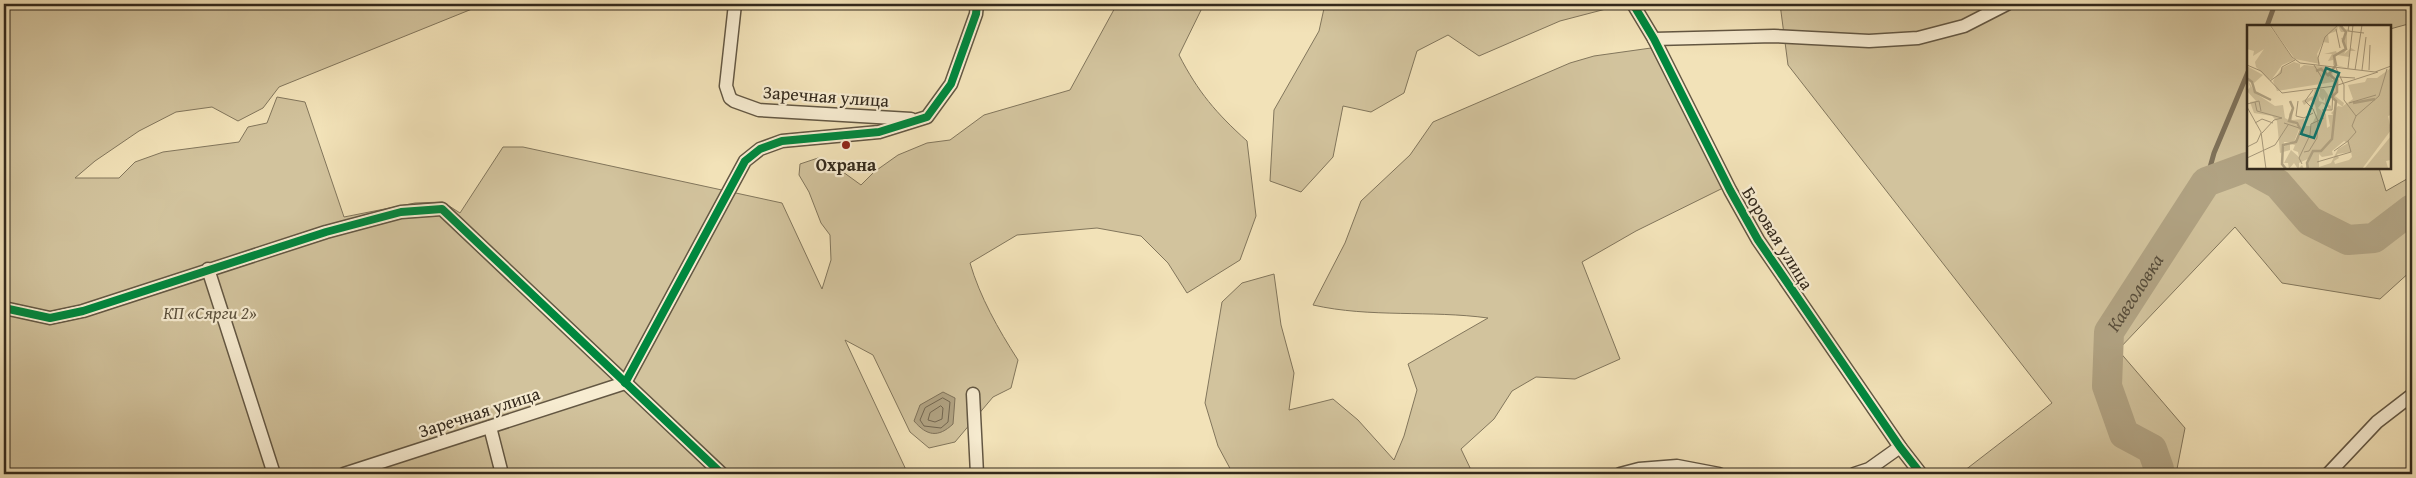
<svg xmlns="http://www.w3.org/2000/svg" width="2416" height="478" font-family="'Gentium Book Plus',serif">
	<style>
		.green { fill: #d2c39d; stroke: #82765c }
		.water { fill: #b1a383; stroke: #7f725a }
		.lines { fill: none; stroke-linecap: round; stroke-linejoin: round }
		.shore { stroke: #726650; stroke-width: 1 }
		.stream { stroke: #7f725a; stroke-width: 5 }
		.river { stroke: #b1a383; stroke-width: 30 }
		.minor-casing { stroke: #635743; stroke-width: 15 }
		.minor { stroke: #f7ecd1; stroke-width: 12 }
		.cycleway-casing { stroke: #f7ecd1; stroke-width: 11 }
		.cycleway { stroke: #00873e; stroke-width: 8 }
		.poi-dot { fill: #8f2418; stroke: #f7ecd1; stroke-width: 2 }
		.labels { text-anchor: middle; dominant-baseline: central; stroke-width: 4.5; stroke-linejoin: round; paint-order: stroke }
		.street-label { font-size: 18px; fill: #33291c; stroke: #f7ecd1 }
		.poi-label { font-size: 18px; font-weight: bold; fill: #33291c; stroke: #f7ecd1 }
		.park-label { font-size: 18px; font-style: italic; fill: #5b503c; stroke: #f7ecd1 }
		.water-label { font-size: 19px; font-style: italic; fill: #594e3b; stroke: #f7ecd1 }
		.inset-river { fill: none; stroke: #b1a383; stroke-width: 2.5 }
		.inset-road { fill: none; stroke: #a6987a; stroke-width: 1 }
		.view { fill: #0f766e; fill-opacity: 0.15; stroke: #0f766e; stroke-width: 2.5 }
		.inset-edge { fill: none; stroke: #33291c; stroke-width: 2.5 }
	</style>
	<rect width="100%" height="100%" fill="#f2e2b8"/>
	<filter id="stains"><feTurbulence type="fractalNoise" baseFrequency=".004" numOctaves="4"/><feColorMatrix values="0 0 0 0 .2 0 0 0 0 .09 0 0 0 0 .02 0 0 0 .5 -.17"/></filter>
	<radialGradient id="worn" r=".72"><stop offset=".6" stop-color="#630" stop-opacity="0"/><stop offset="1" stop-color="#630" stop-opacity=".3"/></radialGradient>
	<!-- green -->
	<g class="green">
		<path d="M 4,4 L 472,4 L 472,9 L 279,87 L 263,108 L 238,121 L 212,107 L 176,112 L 139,131 L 95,161 L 75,178 L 119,178 L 135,162 L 163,152 L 239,142 L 248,127 L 267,123 L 277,97 L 305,102 L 344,217 L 415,203 L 443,202 L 460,213 L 503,147 L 523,147 L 782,203 L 822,289 L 831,260 L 830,235 L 821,223 L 809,192 L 799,175 L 800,164 L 818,158 L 832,164 L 861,185 L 874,172 L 898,155 L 927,143 L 950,140 L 984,115 L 1070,90 L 1117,4 L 1204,4 L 1179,55 C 1198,92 1216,113 1247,141 L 1256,216 L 1240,260 L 1187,293 L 1168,263 L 1141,236 L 1097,228 L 1017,235 L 970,263 C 980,297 998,329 1018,360 L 1011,388 L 993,397 L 955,442 L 929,448 L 910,432 L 873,355 L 845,340 L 908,474 L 4,474 Z"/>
		<path d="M 1325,4 L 1625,4 L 1560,21 L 1479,56 L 1448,35 L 1417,51 L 1404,93 L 1371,112 L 1343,106 L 1333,157 L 1301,192 L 1270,181 L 1274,110 L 1319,31 Z"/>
		<path d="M 1780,4 L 2412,4 L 2412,23 L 2390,29 L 2390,26 L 2248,26 L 2248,168 L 2379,168 L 2386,191 L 2412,176 L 2412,270 L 2380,299 L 2282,283 L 2235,227 L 2118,350 L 2185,428 L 2176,474 L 1960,474 L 2052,403 L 1788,65 Z"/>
		<path d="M 1651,48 L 1723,188 L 1636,231 L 1582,262 L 1620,359 L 1575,379 L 1536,377 L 1512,391 L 1494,419 L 1461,449 L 1473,474 L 1233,474 L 1218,446 L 1205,403 L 1222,302 L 1242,283 L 1274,274 L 1281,325 L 1294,373 L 1289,410 L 1333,399 L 1358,420 L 1394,460 L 1404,436 L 1417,390 L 1408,364 L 1488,318 C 1430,310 1370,318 1313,305 L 1345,243 L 1361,201 L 1410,155 L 1433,122 L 1570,63 L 1594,56 Z"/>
	</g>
	<!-- water -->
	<path class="water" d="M 943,392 L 955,398 L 953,424 C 938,438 927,436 914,421 L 920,405 Z"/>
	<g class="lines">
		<!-- shore -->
		<g class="shore">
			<path d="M 943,398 L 950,402 L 948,422 L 941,428 L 924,426 L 920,420 L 925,408 Z"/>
			<path d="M 941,406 L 943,408 L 942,419 L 935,422 L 928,420 L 930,413 Z"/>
		</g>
		<!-- stream -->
		<g class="stream">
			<path d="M 2267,26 L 2275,4"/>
			<path d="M 2206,182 L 2214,153 L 2248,72"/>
		</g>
		<!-- river -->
		<path class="river" id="s1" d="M 2158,474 L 2159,469 L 2152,449 L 2124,434 L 2107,386 L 2109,332 L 2206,182 L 2247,167 L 2278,184 L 2310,221 L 2348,240 L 2374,238 L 2412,209"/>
		<defs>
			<g id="minor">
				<path d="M 735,4 L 726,86 L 730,98 L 734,101 L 759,110 L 911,119"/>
				<path d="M 1633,4 L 1654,39 L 1730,190 L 1758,240 L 1900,447 L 1921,474"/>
				<path d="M 1654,39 L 1774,36 L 1869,41 L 1918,38 L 1964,26 L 2007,4"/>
				<path d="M 208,269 L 274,474"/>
				<path d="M 4,308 L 50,318 L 83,311 L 326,232 L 401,212 L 442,209 L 722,474"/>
				<path d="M 625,383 L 745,161 L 760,149 L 782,141 L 879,132 L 927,117 L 951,84 L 976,14 L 977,4"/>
				<path d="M 973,394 L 977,474"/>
				<path d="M 490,427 L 502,474"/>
				<path d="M 344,474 L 625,383"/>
				<path d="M 1620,474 L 1639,469 L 1677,466 L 1719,474"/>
				<path d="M 1854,474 L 1869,469 L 1900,447"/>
				<path d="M 2328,474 L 2377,422 L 2412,395"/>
			</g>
		</defs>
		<!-- minor casing -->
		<use href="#minor" class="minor-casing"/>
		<!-- minor -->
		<use href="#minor" class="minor"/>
		<defs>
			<g id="cycleway">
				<path d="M 1633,4 L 1654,39 L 1730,190 L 1758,240 L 1900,447 L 1921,474"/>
				<path d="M 4,308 L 50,318 L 83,311 L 326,232 L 401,212 L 442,209 L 722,474"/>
				<path d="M 625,383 L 745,161 L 760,149 L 782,141 L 879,132 L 927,117 L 951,84 L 976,14 L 977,4"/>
			</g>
		</defs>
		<!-- cycleway casing -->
		<use href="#cycleway" class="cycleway-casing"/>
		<!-- cycleway -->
		<use href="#cycleway" class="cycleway"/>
	</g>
	<!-- markers -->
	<circle class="poi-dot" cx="846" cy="145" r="5"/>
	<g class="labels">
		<!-- street labels -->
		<g class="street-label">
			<text transform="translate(826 96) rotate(4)">Заречная улица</text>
			<text transform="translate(1778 238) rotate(58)">Боровая улица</text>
			<text transform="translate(479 412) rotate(-18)">Заречная улица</text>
		</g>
		<!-- poi labels -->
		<g class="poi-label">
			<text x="846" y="164">Охрана</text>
		</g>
		<!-- park labels -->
		<g class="park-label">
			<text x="210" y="312">КП «Сярги 2»</text>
		</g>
		<!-- water labels -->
		<g class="water-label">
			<text stroke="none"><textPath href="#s1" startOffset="210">Кавголовка</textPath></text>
		</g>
	</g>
	<!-- overview -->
	<g transform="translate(2247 25)">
		<rect width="144" height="144" fill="#f2e2b8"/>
		<path d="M 0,0 L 22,0 L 47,35 L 35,40 L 25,54 L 22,55 L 9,42 L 8,37 L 17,24 L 6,31 L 7,26 L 0,24 ZM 23,0 L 96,0 L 96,4 L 104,5 L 100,7 L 100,23 L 97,29 L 104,23 L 109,26 L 103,26 L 102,32 L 90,30 L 87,34 L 89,40 L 107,45 L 86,40 L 86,35 L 81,36 L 85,29 L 77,29 L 89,26 L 90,28 L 98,23 L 94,13 L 99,12 L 98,7 L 94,7 L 91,1 L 90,6 L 81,9 L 82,18 L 76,17 L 70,29 L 73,39 L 48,34 ZM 47,37 L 53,39 L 53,43 L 57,40 L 80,42 L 80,48 L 86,43 L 85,55 L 92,54 L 88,71 L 97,78 L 96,81 L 106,74 L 101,60 L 118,57 L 120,53 L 130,53 L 144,43 L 144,90 L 141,91 L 144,105 L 115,144 L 58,144 L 63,133 L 52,138 L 52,143 L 55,140 L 57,144 L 51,144 L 47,138 L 42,144 L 41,138 L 37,138 L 44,125 L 52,132 L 51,127 L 46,125 L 48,120 L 43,119 L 55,110 L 53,100 L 42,96 L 42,89 L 46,82 L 45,95 L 57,94 L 59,101 L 64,101 L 70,89 L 68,80 L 64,75 L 57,80 L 55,76 L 66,71 L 68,64 L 71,64 L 72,76 L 78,78 L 78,72 L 76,76 L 72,71 L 73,64 L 77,64 L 84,74 L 81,79 L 84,81 L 84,85 L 75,78 L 71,83 L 79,89 L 80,103 L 83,101 L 81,90 L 86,90 L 84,88 L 91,81 L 96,82 L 85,74 L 86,57 L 30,66 L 26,56 L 35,43 ZM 97,116 L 101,118 L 91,124 L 84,138 L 72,142 L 72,129 L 75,132 L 86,130 L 85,126 ZM 104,127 L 105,132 L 102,135 L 88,139 L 87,136 L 92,133 L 90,129 ZM 0,41 L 16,50 L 7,58 L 0,51 ZM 0,53 L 8,68 L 28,81 L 36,80 L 38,93 L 53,102 L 47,117 L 37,117 L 36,122 L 43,119 L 43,125 L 33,128 L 30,96 L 25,91 L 7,88 L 3,77 L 9,76 L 0,66 L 3,62 ZM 144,111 L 144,135 L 139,136 L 141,143 L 117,144 Z" fill="#d2c39d" fill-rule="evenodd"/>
		<path class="inset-river" d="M 69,46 L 74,44 L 82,51M 0,53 L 5,57 L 8,67 L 24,75M 106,78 L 128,74M 39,144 L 35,139 L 36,120 L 49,117 L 54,105 L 50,98 L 42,96 L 46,83 L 43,76M 61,144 L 60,138 L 66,126 L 74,126 L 85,114 L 89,76 L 85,72 L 90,67 L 90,56 L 82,49 L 89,40 L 87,31 L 99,24 L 96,16 L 99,7 L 93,0"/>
		<path class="inset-road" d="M 23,0 L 45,32 L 53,38 L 128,47 L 144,41M 102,0 L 101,6 L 117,8M 89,4 L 93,23M 0,40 L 14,46 L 35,68 L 88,61M 67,40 L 75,53 L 72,64M 72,40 L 71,33 L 78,12 L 91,0M 101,43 L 106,0M 108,45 L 115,0M 115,45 L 119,12M 122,45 L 123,20M 92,52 L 108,53M 23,56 L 34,48 L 35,42 L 48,35M 91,60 L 131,47M 66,65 L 58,76 L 66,84 L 71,96M 51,76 L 49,91 L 57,93 L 66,88M 8,77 L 10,86 L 35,93 L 27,95 L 15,108M 102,78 L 129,70M 0,79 L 12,76 L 14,86M 0,82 L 14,107 L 19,144M 75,85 L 85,85 L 86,62M 109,91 L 132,71 L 140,44M 8,98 L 15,94 L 26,98M 37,98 L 52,103M 0,122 L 10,117 L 14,108M 87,126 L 101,116M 57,127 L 62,126 L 70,113 L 71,96M 0,133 L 28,120 L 41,100M 70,137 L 104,127 L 101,116 L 109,107 L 105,101 L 109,91 L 97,75 L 97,60 L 89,43M 55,139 L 52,133 L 63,110 L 64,99 L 77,93"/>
		<path class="view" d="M 79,43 L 92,48 L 67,113 L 54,109 Z"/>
		<rect width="144" height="144" class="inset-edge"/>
	</g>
	<!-- margin -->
	<rect width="2416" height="478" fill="none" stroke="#f2e2b8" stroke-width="20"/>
	<rect x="5" y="5" width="2406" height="468" fill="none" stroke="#33291c" stroke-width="2.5"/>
	<rect x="10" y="10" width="2396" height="458" fill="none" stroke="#33291c"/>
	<rect width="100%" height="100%" filter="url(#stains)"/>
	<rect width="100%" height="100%" fill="url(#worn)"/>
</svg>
